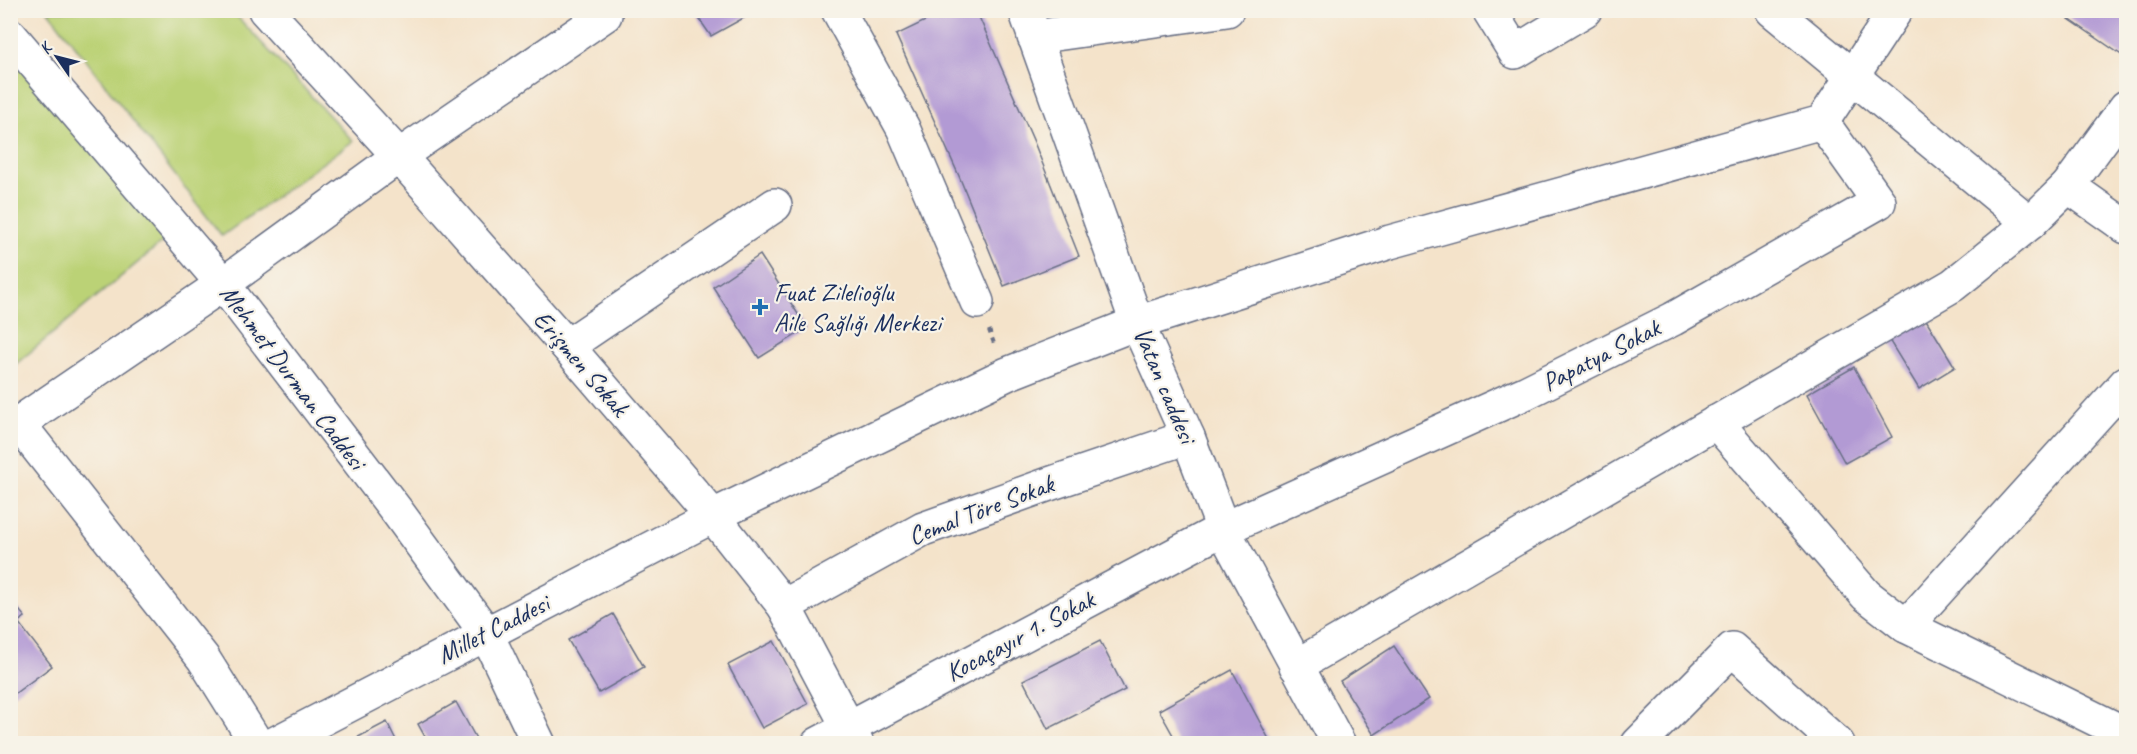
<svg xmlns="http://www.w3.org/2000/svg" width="2137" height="754" font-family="Caveat,sans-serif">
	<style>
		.green { fill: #bbd276; stroke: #6b806a; stroke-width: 1.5 }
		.building { fill: #b29ad4 }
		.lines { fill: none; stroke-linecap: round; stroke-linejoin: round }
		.minor-casing { stroke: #676e84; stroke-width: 36 }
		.path { stroke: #676e84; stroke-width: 4; stroke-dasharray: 4.5 4.5; stroke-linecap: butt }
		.minor { stroke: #fff; stroke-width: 33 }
		.poi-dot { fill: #1f6fb2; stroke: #f7f3e8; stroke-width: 2 }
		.labels { text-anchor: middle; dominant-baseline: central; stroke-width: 4.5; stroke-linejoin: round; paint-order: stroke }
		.poi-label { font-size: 26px; fill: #1b2f5e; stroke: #f7f3e8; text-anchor: start }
		.street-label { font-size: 26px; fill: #1b2f5e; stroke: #f7f3e8 }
	</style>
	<rect width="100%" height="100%" fill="#f7f3e8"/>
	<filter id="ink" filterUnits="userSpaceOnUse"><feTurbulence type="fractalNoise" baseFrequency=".0167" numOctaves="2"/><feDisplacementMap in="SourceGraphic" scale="12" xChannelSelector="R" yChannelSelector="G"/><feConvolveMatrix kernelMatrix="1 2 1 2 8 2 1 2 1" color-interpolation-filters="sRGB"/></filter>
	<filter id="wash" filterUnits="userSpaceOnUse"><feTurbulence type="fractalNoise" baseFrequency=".008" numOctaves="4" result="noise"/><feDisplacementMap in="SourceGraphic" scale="24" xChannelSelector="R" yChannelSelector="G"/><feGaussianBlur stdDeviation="1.35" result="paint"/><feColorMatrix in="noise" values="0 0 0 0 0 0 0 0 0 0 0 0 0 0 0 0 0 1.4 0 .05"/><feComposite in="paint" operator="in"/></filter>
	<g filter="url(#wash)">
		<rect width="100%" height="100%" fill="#f4e3ca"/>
		<!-- green -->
		<g class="green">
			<path d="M 48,11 L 232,11 L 353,141 L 222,236 Z"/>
			<path d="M 10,40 L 171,235 L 11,368 L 10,368 Z"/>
		</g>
		<g id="blocks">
			<!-- building -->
			<g class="building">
				<path d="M 693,10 L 758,10 L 711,36 Z"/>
				<path d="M 948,10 L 976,10 L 1034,142 L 1079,256 L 1004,286 L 959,176 L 896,35 Z"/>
				<path d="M 2075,10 L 2126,11 L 2126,52 L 2123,56 L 2069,19 Z"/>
				<path d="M 760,255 L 807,328 L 759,358 L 713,287 Z"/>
				<path d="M 1925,318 L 1955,367 L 1919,389 L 1889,340 Z"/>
				<path d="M 1854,367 L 1892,437 L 1845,463 L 1807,394 Z"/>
				<path d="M 10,599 L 25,617 L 18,622 L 52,666 L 10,697 Z"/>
				<path d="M 613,614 L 644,667 L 599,693 L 568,640 Z"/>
				<path d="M 774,641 L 808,704 L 762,728 L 728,665 Z"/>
				<path d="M 1100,641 L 1125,690 L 1048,729 L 1023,680 Z"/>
				<path d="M 1394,646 L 1429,699 L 1374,735 L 1340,681 Z"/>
				<path d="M 1232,670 L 1271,743 L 1178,744 L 1159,710 Z"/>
				<path d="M 456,702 L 479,744 L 429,744 L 418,724 Z"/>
				<path d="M 387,722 L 398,744 L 345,744 Z"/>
			</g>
		</g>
	</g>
	<g filter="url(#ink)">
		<use href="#blocks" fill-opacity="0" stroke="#676e84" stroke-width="1.5"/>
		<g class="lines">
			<defs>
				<g id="minor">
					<path d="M 265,10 L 399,156 L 567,346 L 713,516 L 784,606 L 857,744"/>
					<path d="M 838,10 L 903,128 L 977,302"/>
					<path d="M 1025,10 L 1137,323 L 1188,437 L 1223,529 L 1339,744"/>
					<path d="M 1489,10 L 1515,52 L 1585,10"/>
					<path d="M 1772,10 L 2030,223"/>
					<path d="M 10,35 L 223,284 L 396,510 L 486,633 L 539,744"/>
					<path d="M 1034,37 L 1227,10"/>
					<path d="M 2068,186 L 2126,227"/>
					<path d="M 567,346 L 775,205"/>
					<path d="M 1716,422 L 1866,595 L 1906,626 L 2126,734"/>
					<path d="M 18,423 L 203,658 L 257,744"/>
					<path d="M 10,429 L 223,284 L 399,156 L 605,15 L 601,10"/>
					<path d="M 784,606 L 923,529 L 1049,484 L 1188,437"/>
					<path d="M 1906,626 L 2126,383"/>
					<path d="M 1296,666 L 1953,285 L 2030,223 L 2068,186 L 2126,107"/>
					<path d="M 274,744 L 713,516 L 1007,374 L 1137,323 L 1390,242 L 1822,122 L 1896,10"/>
					<path d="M 818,744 L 1223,529 L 1525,393 L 1673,319 L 1879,202 L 1822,122"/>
					<path d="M 1638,744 L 1732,649 L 1838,744"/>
				</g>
			</defs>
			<!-- minor casing -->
			<use href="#minor" class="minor-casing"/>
			<!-- path -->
			<path class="path" d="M 989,330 L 995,346"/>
			<!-- minor -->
			<use href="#minor" class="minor"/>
		</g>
	</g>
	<!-- markers -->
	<path class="poi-dot" d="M757 298h6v6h6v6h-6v6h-6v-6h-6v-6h6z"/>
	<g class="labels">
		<!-- poi labels -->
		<g class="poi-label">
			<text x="774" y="292">Fuat Zilelioğlu<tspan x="774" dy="30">Aile Sağlığı Merkezi</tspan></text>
		</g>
		<!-- street labels -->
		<g class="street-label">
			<text transform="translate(1601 355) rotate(-27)">Papatya Sokak</text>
			<text transform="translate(581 363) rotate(49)">Erişmen Sokak</text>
			<text transform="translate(293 377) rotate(53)">Mehmet Durman Caddesi</text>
			<text transform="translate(1165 385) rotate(67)">Vatan caddesi</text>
			<text transform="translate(981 510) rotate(-21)">Cemal Töre Sokak</text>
			<text transform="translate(493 629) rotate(-27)">Millet Caddesi</text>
			<text transform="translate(1020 636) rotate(-28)">Kocaçayır 1. Sokak</text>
		</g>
	</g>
	<!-- margin -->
	<rect width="2137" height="754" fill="none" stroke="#f7f3e8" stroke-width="36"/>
	<!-- north arrow -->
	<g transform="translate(57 57) rotate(305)" stroke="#f7f3e8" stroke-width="4.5" paint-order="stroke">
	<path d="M0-4.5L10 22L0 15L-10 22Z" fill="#1b2f5e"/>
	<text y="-9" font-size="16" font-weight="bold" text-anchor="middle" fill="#1b2f5e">K</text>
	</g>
</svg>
